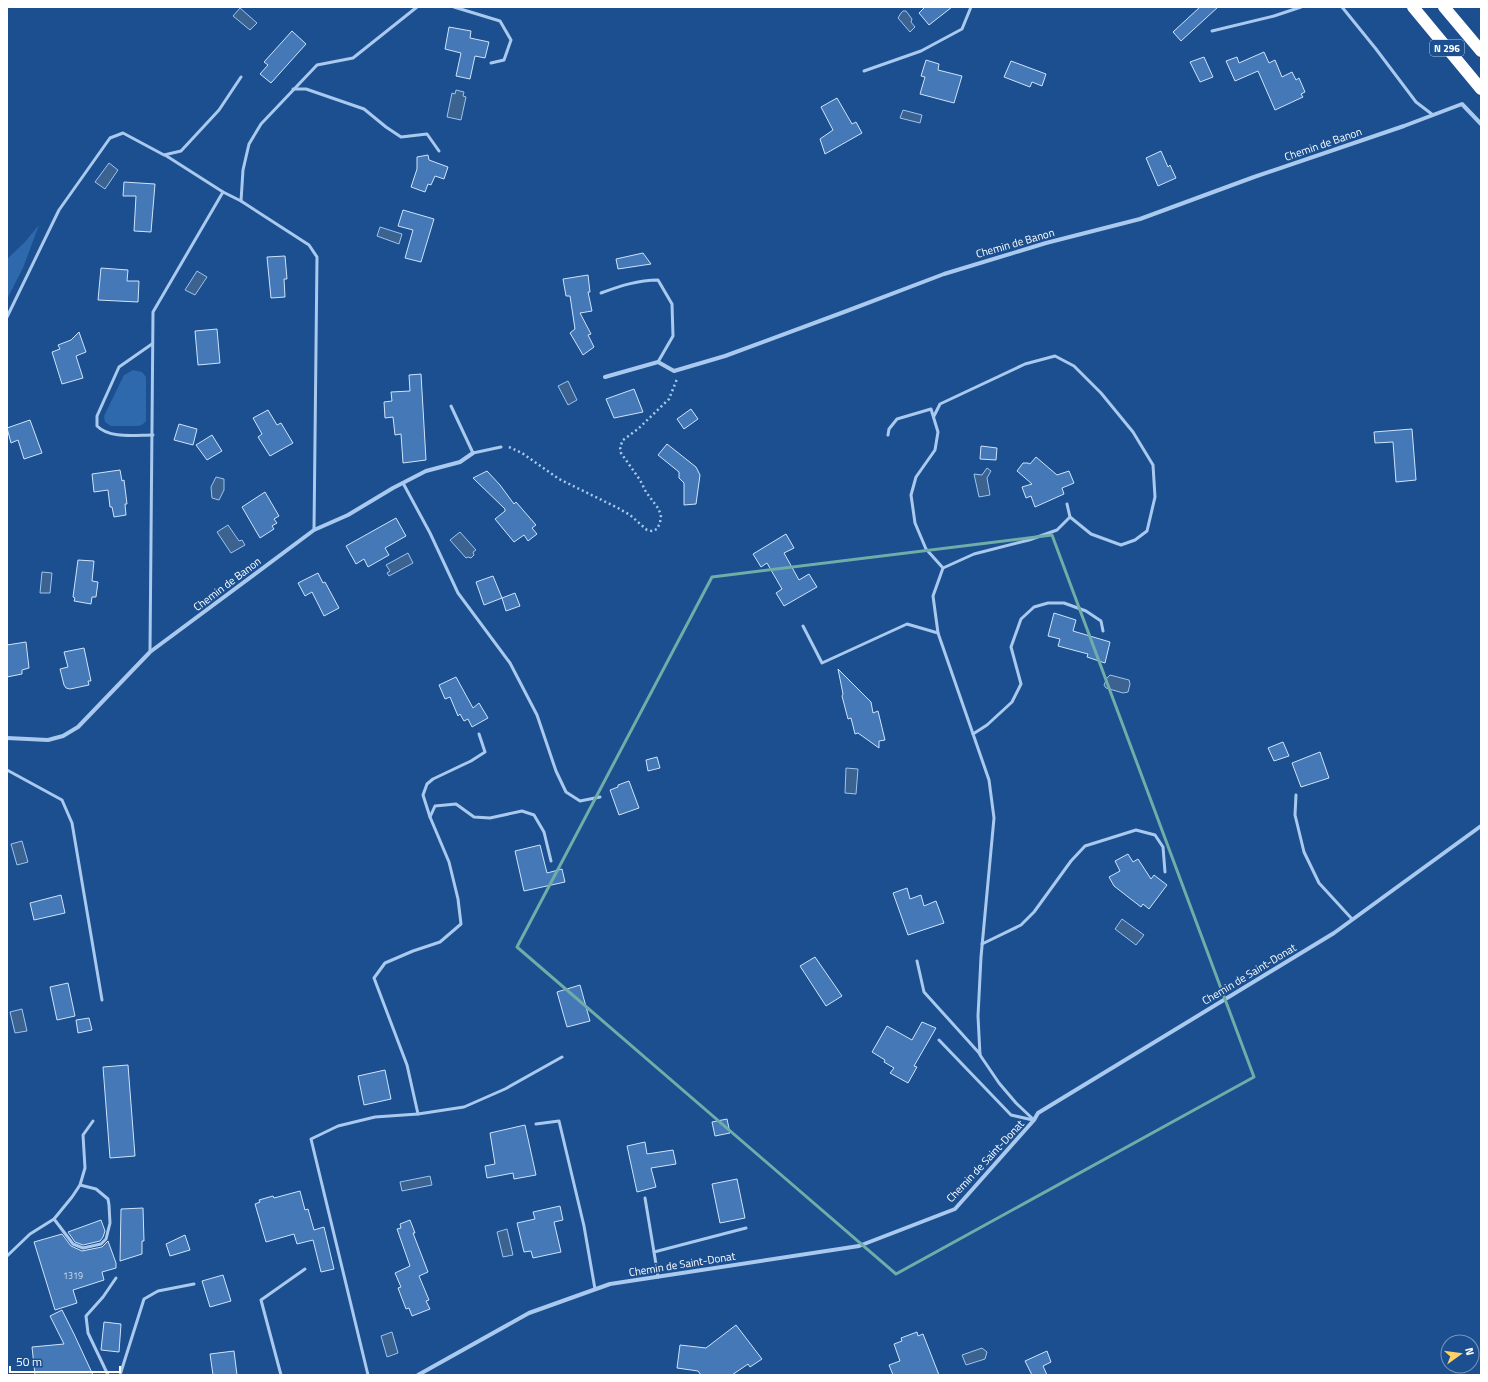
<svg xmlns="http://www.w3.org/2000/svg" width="1488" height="1382" font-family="'Titillium Web',sans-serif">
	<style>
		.green { fill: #2e69ad }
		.water { fill: #3c6290; stroke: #9cc4f0 }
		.building { fill: #4478b7; stroke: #cfe3fa }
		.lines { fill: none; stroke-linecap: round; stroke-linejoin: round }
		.path { stroke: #a9c9ee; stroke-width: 2.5; stroke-dasharray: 2 3; stroke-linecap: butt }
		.lane { stroke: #a9c9ee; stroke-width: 3 }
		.street { stroke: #a9c9ee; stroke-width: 4 }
		.highway { stroke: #fff; stroke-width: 12 }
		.marked { fill: none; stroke: #6fada8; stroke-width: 3; stroke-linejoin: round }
		.labels { text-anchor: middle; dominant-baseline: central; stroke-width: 3.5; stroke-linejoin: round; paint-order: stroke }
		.number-label { font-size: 9px; fill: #d0dded }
		.shield { fill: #1b4f8f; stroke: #bbcadd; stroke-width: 1 }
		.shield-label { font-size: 10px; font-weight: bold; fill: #fff }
		.street-label { font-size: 11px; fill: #fff; stroke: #1b4f8f }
	</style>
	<rect width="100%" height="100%" fill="#1b4f8f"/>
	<!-- green -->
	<g class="green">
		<path d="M 39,225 L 23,268 L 7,299 L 7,259 L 24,243 Z"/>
		<path d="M 133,370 L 142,372 L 146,377 L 146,421 L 142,425 L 138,426 L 111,426 L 105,422 L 104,416 L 124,375 Z"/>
	</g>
	<!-- water -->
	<g class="water">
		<path d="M 240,8 L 257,23 L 250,30 L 233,16 Z"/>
		<path d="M 903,11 L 906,11 L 912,19 L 911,22 L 915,27 L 910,32 L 898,18 L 901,13 Z"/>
		<path d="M 456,90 L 464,92 L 463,96 L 466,97 L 461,120 L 447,117 L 452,93 L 455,94 Z"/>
		<path d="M 903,110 L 922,115 L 920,123 L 900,118 Z"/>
		<path d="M 109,163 L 118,170 L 105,189 L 95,182 Z"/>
		<path d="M 380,227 L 402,234 L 399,244 L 377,236 Z"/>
		<path d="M 197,271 L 207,277 L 195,295 L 185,290 Z"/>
		<path d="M 568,381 L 577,400 L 568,405 L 558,386 Z"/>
		<path d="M 987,468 L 991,471 L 987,478 L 990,495 L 979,497 L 974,474 L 982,475 Z"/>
		<path d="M 216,477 L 224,479 L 224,490 L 219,500 L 212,498 L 211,487 Z"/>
		<path d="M 228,525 L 239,541 L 242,540 L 245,545 L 231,553 L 217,532 Z"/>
		<path d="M 460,532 L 476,550 L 473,552 L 474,555 L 471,558 L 468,557 L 466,558 L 450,540 Z"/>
		<path d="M 408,553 L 413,563 L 389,576 L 387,573 L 390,571 L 386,565 Z"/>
		<path d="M 42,572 L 52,573 L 50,593 L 40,593 Z"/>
		<path d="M 1110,675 L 1129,680 L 1130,684 L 1128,692 L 1123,693 L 1106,688 L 1104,685 L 1107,678 Z"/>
		<path d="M 846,768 L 858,769 L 856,794 L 845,793 Z"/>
		<path d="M 22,841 L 28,862 L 17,865 L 11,844 Z"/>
		<path d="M 1122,919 L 1144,935 L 1136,945 L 1115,929 Z"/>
		<path d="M 22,1009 L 27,1031 L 15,1033 L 10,1012 Z"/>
		<path d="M 430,1176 L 432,1185 L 402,1191 L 400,1182 Z"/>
		<path d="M 507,1229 L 513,1255 L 503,1257 L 497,1232 Z"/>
		<path d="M 392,1332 L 398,1353 L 387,1357 L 381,1336 Z"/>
		<path d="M 982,1348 L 987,1352 L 985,1359 L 966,1365 L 962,1355 Z"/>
	</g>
	<!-- building -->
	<g class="building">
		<path d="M 925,7 L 952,7 L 929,25 L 919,13 Z"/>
		<path d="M 1200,7 L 1218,7 L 1181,41 L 1173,32 Z"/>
		<path d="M 449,27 L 471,31 L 470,38 L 489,42 L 485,58 L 475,56 L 470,79 L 456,76 L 461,53 L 445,49 Z"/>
		<path d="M 292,31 L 306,44 L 271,83 L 260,74 L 268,65 L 264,62 Z"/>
		<path d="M 1264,52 L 1269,63 L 1275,60 L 1282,77 L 1292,72 L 1296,80 L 1299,78 L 1305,92 L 1301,94 L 1303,97 L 1275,110 L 1258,71 L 1235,81 L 1226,61 L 1237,57 L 1239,63 Z"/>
		<path d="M 1204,57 L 1213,77 L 1200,82 L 1190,62 Z"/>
		<path d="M 926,60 L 939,64 L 938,70 L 962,76 L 954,103 L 920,94 L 925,77 L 921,76 Z"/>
		<path d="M 1011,61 L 1046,74 L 1042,86 L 1032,82 L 1030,87 L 1004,77 Z"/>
		<path d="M 837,98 L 852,124 L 856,122 L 862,133 L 825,154 L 820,139 L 833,130 L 821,107 Z"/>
		<path d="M 1161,151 L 1168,167 L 1170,165 L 1176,178 L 1158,186 L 1146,158 Z"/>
		<path d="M 428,155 L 429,160 L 448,167 L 444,179 L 435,176 L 431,185 L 428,184 L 425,192 L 411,187 L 417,169 L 417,157 Z"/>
		<path d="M 124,182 L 155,184 L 151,232 L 134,231 L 136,196 L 123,196 Z"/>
		<path d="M 403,210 L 434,219 L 421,262 L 405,258 L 413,230 L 398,226 Z"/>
		<path d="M 643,253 L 651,264 L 618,269 L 616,259 Z"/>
		<path d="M 285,256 L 287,279 L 284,279 L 285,297 L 271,298 L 267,257 Z"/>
		<path d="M 101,268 L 128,270 L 127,281 L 139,281 L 138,302 L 98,300 Z"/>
		<path d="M 588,275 L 590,292 L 588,292 L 592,311 L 580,313 L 591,334 L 588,335 L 594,347 L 583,355 L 570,333 L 575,329 L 570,296 L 566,296 L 563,279 Z"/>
		<path d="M 217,329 L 220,363 L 198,365 L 195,331 Z"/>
		<path d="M 79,332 L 86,352 L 76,356 L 83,378 L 62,384 L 52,352 L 60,349 L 58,345 L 71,340 Z"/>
		<path d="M 421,374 L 426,460 L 403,463 L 401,434 L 395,435 L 393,417 L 385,418 L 384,402 L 392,401 L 391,392 L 410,391 L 409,375 Z"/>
		<path d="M 634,389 L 643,412 L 614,418 L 606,399 Z"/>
		<path d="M 691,409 L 698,419 L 684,429 L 677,419 Z"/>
		<path d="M 268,410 L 277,425 L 281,423 L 293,443 L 270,456 L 258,437 L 262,434 L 253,418 Z"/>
		<path d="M 30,420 L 42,453 L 24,459 L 18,440 L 11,443 L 7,428 Z"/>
		<path d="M 179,424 L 197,429 L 193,445 L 174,440 Z"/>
		<path d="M 1412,429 L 1416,480 L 1396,482 L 1393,442 L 1375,443 L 1374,432 Z"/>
		<path d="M 212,435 L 222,451 L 207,460 L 196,445 Z"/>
		<path d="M 667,444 L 696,467 L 700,475 L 696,504 L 684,505 L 684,483 L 679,478 L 679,472 L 658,455 Z"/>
		<path d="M 981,446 L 997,448 L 996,460 L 980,459 Z"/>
		<path d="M 1036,457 L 1057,475 L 1069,471 L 1074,483 L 1062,488 L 1064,494 L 1035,507 L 1031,496 L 1026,498 L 1022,487 L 1032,484 L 1017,471 L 1023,463 L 1028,463 L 1030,464 Z"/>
		<path d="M 120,470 L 122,481 L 124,480 L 127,504 L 125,504 L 126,515 L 114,517 L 112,507 L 110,507 L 108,490 L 94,492 L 92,474 Z"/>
		<path d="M 487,471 L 500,485 L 514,504 L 516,502 L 536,525 L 532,528 L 537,534 L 528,541 L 524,535 L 514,542 L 495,519 L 505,511 L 505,509 L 473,478 Z"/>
		<path d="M 265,492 L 279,516 L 274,519 L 277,523 L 272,526 L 274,529 L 260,538 L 242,507 Z"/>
		<path d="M 396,518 L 406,536 L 385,548 L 389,555 L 368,567 L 364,559 L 356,564 L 346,546 Z"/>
		<path d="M 786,534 L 794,548 L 784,553 L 799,580 L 809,574 L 817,587 L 784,606 L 776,593 L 782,589 L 767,563 L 761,567 L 753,554 Z"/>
		<path d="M 78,560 L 94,561 L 92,581 L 98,582 L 96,597 L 92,597 L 91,604 L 74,601 L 75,598 L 73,597 Z"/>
		<path d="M 318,573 L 323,583 L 325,582 L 339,608 L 324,616 L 312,592 L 305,596 L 298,583 Z"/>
		<path d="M 493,576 L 502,598 L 484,605 L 476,582 Z"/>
		<path d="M 515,593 L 520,606 L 506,611 L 502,598 Z"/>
		<path d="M 1054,613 L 1076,620 L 1073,631 L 1110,642 L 1105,663 L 1087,657 L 1088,654 L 1058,646 L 1060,639 L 1048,636 Z"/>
		<path d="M 26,642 L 29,668 L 22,670 L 22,674 L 7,677 L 7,645 Z"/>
		<path d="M 84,648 L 91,681 L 88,681 L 89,685 L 70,689 L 66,688 L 64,685 L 60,669 L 68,667 L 64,652 Z"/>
		<path d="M 838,669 L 871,702 L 873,713 L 878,711 L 885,740 L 879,741 L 879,748 L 858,733 L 855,734 L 851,718 L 848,719 L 842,696 L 843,694 Z"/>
		<path d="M 456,677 L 473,708 L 479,703 L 488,718 L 472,727 L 468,719 L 464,721 L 460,714 L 458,716 L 450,697 L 445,699 L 439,685 Z"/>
		<path d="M 1283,742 L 1289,756 L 1274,761 L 1268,748 Z"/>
		<path d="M 1320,752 L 1329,778 L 1301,787 L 1292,763 Z"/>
		<path d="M 657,757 L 660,768 L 648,771 L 646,760 Z"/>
		<path d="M 629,781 L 639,808 L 619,815 L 610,790 L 618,787 L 618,785 Z"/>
		<path d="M 540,845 L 547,873 L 562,869 L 565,882 L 524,891 L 515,851 Z"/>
		<path d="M 1128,854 L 1133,862 L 1138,859 L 1151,879 L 1154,875 L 1167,885 L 1149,909 L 1143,904 L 1141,907 L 1114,886 L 1109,877 L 1120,871 L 1115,861 Z"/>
		<path d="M 907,888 L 910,899 L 921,895 L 924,906 L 936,901 L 944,923 L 908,935 L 893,893 Z"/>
		<path d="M 61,895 L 65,913 L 34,920 L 30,903 Z"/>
		<path d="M 815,957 L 842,996 L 826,1006 L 800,966 Z"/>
		<path d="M 68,983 L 75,1016 L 57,1020 L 50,987 Z"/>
		<path d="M 580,985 L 590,1021 L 567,1027 L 557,992 Z"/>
		<path d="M 89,1018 L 92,1030 L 78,1033 L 76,1020 Z"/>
		<path d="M 922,1022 L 936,1028 L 914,1066 L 917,1067 L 908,1083 L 890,1073 L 894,1068 L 884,1062 L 885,1060 L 872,1052 L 887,1026 L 912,1040 Z"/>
		<path d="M 128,1065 L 135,1156 L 110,1158 L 103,1067 Z"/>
		<path d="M 385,1070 L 391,1099 L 364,1105 L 358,1076 Z"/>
		<path d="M 727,1119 L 730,1133 L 715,1136 L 712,1122 Z"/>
		<path d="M 525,1125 L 536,1175 L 514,1179 L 513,1173 L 487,1178 L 485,1166 L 495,1164 L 490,1133 Z"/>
		<path d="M 645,1142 L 647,1154 L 673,1150 L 676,1164 L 651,1168 L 656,1187 L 637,1192 L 627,1146 Z"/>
		<path d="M 737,1179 L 745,1218 L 720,1223 L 712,1184 Z"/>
		<path d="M 300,1191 L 305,1210 L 308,1209 L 314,1230 L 324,1227 L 334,1269 L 321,1272 L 313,1240 L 297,1244 L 294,1234 L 266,1242 L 255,1204 L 260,1202 L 259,1200 L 273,1196 L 274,1198 Z"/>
		<path d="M 560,1206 L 563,1220 L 554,1222 L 561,1252 L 533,1258 L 531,1251 L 524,1252 L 517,1223 L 535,1219 L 533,1212 Z"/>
		<path d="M 143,1208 L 144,1241 L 142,1241 L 142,1254 L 120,1261 L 121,1209 Z"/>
		<path d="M 101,1220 L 105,1231 L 103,1237 L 100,1241 L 83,1245 L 75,1242 L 68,1232 Z"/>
		<path d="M 410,1220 L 415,1233 L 413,1233 L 428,1272 L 419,1276 L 429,1300 L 426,1301 L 430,1309 L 412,1316 L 409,1308 L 406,1309 L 398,1288 L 401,1287 L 395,1273 L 410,1266 L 397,1229 L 401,1228 L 400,1224 Z"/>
		<path d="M 62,1234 L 71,1246 L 82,1251 L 102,1247 L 108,1241 L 116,1263 L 116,1268 L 102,1272 L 104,1280 L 73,1290 L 77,1303 L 55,1310 L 34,1242 Z"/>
		<path d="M 185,1235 L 190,1250 L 170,1256 L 166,1244 Z"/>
		<path d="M 223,1275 L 231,1301 L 210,1307 L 202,1281 Z"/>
		<path d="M 62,1310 L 74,1334 L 93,1375 L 35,1375 L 32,1347 L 64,1344 L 50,1316 Z"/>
		<path d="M 104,1322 L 121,1324 L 119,1352 L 101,1350 Z"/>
		<path d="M 736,1325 L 762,1359 L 750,1367 L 748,1364 L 732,1375 L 701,1375 L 698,1371 L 677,1368 L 680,1345 L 706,1348 Z"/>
		<path d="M 917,1332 L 918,1336 L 923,1334 L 939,1375 L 893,1375 L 889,1365 L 900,1361 L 894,1344 L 902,1341 L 901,1338 Z"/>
		<path d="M 234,1351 L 237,1375 L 213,1375 L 210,1354 Z"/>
		<path d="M 1047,1351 L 1051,1362 L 1043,1366 L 1047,1375 L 1032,1375 L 1025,1361 Z"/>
	</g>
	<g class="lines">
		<!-- path -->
		<path class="path" d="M 509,447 L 522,453 L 559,479 L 618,508 L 630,515 L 647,530 L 652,531 L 657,529 L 660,523 L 661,515 L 658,508 L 646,492 L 640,480 L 621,453 L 620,447 L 623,440 L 638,429 L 669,399 L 677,379"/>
		<!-- lane -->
		<g class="lane">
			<path d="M 454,7 L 500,21 L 511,40 L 504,60 L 491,63"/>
			<path d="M 1342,7 L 1376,49 L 1416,102 L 1433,115"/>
			<path d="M 1212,31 L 1274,16 L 1301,7"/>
			<path d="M 864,71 L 921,51 L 962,29 L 971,7"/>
			<path d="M 293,89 L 306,89 L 364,109 L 386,127 L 401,137 L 427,134 L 439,151"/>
			<path d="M 165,155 L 223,192"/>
			<path d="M 241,201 L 243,170 L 249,144 L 261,124 L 317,65 L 353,58 L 417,7"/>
			<path d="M 601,293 C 620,286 638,280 658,280 L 672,304 L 673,336 L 658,362"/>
			<path d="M 7,317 L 59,210 L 110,138 L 123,133 L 164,155 L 181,151 L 219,110 L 241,77"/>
			<path d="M 152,344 L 119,367 L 97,416 L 97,426 C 110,439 135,435 153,435"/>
			<path d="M 451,406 L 473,453 L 501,447"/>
			<path d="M 934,416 L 940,404 L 1025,364 L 1055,356 L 1074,366 L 1101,393 L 1133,432 L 1153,465 L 1155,497 L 1147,531 L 1135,540 L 1121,545 L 1091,534 L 1070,517"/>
			<path d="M 888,435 L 889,429 L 897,419 L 931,409 L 938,432 L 935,450 L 916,477 L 911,495 L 915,523 L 926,549 L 943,568"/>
			<path d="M 403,483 L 430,533 L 458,593 L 510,663 L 537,715 L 556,771 L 566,792 L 580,801 L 600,797"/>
			<path d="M 803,626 L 822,663 L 907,624 L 938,633 L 989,780 L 994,818 L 981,957 L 978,1016 L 980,1055 L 999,1083 L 1016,1103 L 1034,1120"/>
			<path d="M 938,633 L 933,596 L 943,568 L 974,554 L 1029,540 L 1057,530 L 1070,517 L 1067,504"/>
			<path d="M 150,652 L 153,312 L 223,192 L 241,201 L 309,245 L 317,257 L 314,530"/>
			<path d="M 973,734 L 987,725 L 1012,702 L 1021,684 L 1011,647 L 1021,619 L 1034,607 L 1048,603 L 1064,603 L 1086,611 L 1101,621 L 1103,631"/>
			<path d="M 7,770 L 62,800 L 72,823 L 102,1000"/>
			<path d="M 1296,795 L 1295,815 L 1304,852 L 1319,883 L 1352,919"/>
			<path d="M 430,817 L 423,795 L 427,784 L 433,779 L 471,761 L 485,752 L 479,734"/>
			<path d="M 551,861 L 544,832 L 534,815 L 522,811 L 490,818 L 474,817 L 456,804 L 435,806 L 430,817 L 449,862 L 458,899 L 461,924 L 440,942 L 413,951 L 385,963 L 374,978 L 407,1065 L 418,1114 L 464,1107 L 505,1089 L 562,1057"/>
			<path d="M 982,944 L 1021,925 L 1034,912 L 1071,861 L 1085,846 L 1136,830 L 1155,835 L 1163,847 L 1165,872"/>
			<path d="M 917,961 L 924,992 L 980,1054"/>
			<path d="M 939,1040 L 1011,1115 L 1033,1120"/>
			<path d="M 536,1124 L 559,1121 L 584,1226 L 595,1289"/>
			<path d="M 645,1198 L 654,1252"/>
			<path d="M 54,1219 L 73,1244 L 83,1248 L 101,1244 L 106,1239 L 110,1223 L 109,1205 L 108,1199 L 96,1189 L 80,1185"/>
			<path d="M 7,1256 L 30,1234 L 54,1219 L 72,1197 L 80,1185 L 85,1168 L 83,1135 L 93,1121"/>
			<path d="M 658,1277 L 654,1252 L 746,1228"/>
			<path d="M 108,1375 L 88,1333 L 86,1316 L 103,1297 L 116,1278"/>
			<path d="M 120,1375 L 144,1299 L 158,1291 L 194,1284"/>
			<path d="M 281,1375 L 261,1300 L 305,1269"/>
			<path d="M 368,1375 L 311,1139 L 338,1126 L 375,1117 L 418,1114"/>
		</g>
		<!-- street -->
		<g class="street">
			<path d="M 605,377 L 658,362 L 674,371 L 725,356 L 844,312 L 944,274 L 1046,243 L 1140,219 L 1254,177 L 1404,126 L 1462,104 L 1481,124"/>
			<path d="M 7,738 L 48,740 L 63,736 L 78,727 L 150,652 L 314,530 L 348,515 L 393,488 L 426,471 L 460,462 L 473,453"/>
			<path d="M 418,1375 L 529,1313 L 610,1284 L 859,1246 L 955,1209 L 1034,1120 L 1038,1113 L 1334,933 L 1481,826"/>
		</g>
		<!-- highway -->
		<g class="highway">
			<path d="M 1413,7 L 1481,89"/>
			<path d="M 1444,7 L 1481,51"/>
		</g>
	</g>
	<!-- marked area -->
	<path class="marked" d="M 1052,535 L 1254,1077 L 896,1274 L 517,947 L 712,577 Z"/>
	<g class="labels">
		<!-- number labels -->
		<g class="number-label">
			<text x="73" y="1275">1319</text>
		</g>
		<!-- shield labels -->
		<rect class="shield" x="1430" y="40" width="34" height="16" rx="3"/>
		<g class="shield-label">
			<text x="1447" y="48">N 296</text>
		</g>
		<!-- street labels -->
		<g class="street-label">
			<text transform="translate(1323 144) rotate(-19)">Chemin de Banon</text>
			<text transform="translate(1015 243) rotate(-16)">Chemin de Banon</text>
			<text transform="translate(227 584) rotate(-37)">Chemin de Banon</text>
			<text transform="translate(1249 974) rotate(-31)">Chemin de Saint-Donat</text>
			<text transform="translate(985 1161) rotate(-47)">Chemin de Saint-Donat</text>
			<text transform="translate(682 1264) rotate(-9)">Chemin de Saint-Donat</text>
		</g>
	</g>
	<!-- border -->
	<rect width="1488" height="1382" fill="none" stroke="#ffffff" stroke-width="16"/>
	<!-- north arrow -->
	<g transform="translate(1460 1354) rotate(76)"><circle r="19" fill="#1b4f8f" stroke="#7695bc"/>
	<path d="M0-3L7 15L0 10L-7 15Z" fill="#ffd166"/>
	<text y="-6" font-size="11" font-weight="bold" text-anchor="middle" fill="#ffffff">N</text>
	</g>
	<!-- scale -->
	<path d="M10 1366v6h110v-6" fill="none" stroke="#ffffff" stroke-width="2"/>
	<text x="16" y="1366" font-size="12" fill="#ffffff" stroke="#1b4f8f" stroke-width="3" paint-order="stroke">50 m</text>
</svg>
